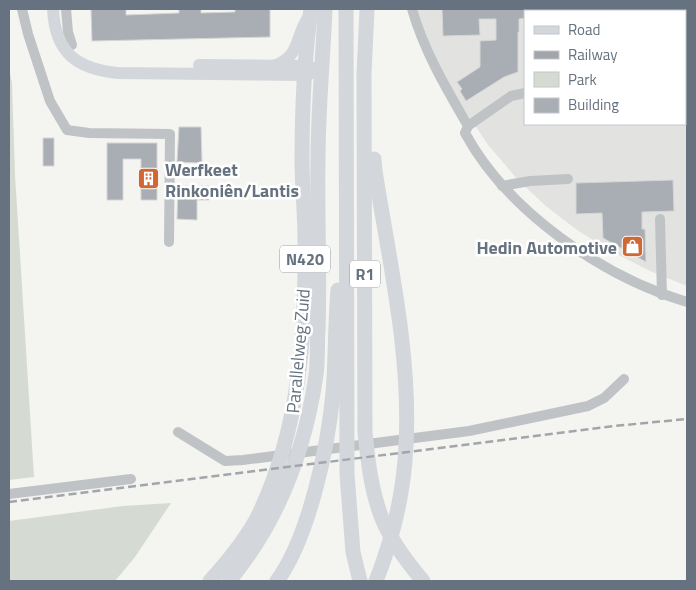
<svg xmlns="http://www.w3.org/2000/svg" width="696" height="590" font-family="'Titillium Web',sans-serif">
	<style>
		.built { fill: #e2e3e1; fill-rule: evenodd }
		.green { fill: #d5dbd2 }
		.building { fill: #a8aeb3; stroke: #d5d5d4 }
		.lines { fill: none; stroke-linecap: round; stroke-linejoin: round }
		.minor { stroke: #c0c3c6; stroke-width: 10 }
		.major { stroke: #d3d7db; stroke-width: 12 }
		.highway { stroke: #d3d7db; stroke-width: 15 }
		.rail { stroke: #a2a6ab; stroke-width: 2.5; stroke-dasharray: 8 4; stroke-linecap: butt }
		.labels { text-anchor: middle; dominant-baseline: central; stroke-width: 5; stroke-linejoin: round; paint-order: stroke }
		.shield { fill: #fff; stroke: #949ca5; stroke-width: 1 }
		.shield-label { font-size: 16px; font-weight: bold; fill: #66727f }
		.poi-label { font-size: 18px; font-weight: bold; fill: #66727f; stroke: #fff; text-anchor: start }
		.street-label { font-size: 18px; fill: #66727f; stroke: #fff }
	</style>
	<rect width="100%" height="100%" fill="#f4f4f1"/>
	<!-- built -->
	<path class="built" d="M 414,9 L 687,9 L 687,286 L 650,271 L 611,251 L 577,230 L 547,207 L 518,180 L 489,146 L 445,82 ZM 525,11 L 685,11 L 685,124 L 525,124 Z"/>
	<!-- green -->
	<g class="green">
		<path d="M 9,67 L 12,84 L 15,175 L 34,477 L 9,480 Z"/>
		<path d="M 171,503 L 135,557 L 115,581 L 9,581 L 9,521 L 123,506 Z"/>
	</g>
	<!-- building -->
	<g class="building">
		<path d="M 91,9 L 126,9 L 126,15 L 179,13 L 179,9 L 201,9 L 201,13 L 235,12 L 235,9 L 270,9 L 270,37 L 92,41 Z"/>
		<path d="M 442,9 L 525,9 L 525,18 L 519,19 L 519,32 L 518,32 L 518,72 L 504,77 L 466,101 L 460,91 L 462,89 L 457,82 L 480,67 L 480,41 L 496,40 L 496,19 L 479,19 L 480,35 L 443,36 Z"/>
		<path d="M 179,127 L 201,127 L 202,163 L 177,162 Z"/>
		<rect x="43" y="138" width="11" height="28"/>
		<path d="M 107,143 L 157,143 L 157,200 L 141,200 L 141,159 L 123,159 L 123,200 L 107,200 Z"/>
		<path d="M 673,180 L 674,211 L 642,212 L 642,229 L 645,229 L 646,262 L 603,238 L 602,213 L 576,214 L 576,183 Z"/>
		<path d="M 178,186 L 209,186 L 209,200 L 197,200 L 197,220 L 177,219 Z"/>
	</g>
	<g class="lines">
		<!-- minor -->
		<g class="minor">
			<path d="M 22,9 L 28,34 L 50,101 L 67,130 L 89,133 L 170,134 L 169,242"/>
			<path d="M 66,9 L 68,32 L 72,45"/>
			<path d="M 412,9 C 424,51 446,88 468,126"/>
			<path d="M 685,88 L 687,88"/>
			<path d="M 525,93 L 511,96 L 468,126 L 465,133 C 508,212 603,277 687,302"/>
			<path d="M 502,186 L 530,181 L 568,179"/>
			<path d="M 660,219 L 662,295"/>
			<path d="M 178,432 L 225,461 L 243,460 L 469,431 L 588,406 L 604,398 L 624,379"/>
			<path d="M 9,494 L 131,479"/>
		</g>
		<!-- major -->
		<g class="major">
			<path d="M 53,9 C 55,52 76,69 118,73 L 305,75 L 312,73"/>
			<path d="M 199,65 L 305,66 L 314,68"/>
			<path d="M 276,65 C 300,56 295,37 308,18"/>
		</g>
		<!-- highway -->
		<g class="highway">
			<path d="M 346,9 L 347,474 L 353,552 L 360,581"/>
			<path d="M 367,9 L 364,74 L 365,433 C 368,461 371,489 381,516 C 390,540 407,562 423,581"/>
			<path d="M 374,159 L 375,171 C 389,260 411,354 406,445 C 404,492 393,538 376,581"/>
			<path d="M 210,581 C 228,561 247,538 259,514 C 300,428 306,333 305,240 C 305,213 302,187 302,160 C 302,110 304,59 311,9"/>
			<path d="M 229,581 C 278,522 305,451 316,375 C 318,360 317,345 318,330 C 320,273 317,216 318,160 C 318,109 323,59 325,9"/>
			<path d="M 277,581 C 309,537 328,447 333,393 C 336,358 335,324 338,290"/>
		</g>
		<!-- rail -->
		<path class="rail" d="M 9,502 L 614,426 L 687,419"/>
	</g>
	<!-- icons -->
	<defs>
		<symbol id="building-square" viewBox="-11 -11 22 22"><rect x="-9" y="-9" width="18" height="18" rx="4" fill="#d06835" stroke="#fff"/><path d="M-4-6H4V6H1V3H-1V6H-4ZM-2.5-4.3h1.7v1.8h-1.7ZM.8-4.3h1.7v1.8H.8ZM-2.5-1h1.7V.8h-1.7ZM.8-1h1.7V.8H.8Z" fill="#fff"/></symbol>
		<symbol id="shop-square" viewBox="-11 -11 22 22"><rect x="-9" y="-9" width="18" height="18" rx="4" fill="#d06835" stroke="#fff"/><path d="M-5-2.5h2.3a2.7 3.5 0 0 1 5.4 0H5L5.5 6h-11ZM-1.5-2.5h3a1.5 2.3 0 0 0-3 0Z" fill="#fff"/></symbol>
	</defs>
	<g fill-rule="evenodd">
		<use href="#building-square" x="136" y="166" width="25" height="25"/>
		<use href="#shop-square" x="620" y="234" width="25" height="25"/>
	</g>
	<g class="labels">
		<!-- shield labels -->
		<g class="shield">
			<rect x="280" y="245.5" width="50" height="27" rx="4"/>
			<rect x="350" y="260.5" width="30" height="27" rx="4"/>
		</g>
		<g class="shield-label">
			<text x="305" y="259">N420</text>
			<text x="365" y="274">R1</text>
		</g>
		<!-- poi labels -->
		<g class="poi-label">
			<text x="165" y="169">Werfkeet<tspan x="165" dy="21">Rinkoniên/Lantis</tspan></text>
			<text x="617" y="247" text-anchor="end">Hedin Automotive</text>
		</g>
		<!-- street labels -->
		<g class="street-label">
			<text transform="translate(298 351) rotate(-85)">Parallelweg Zuid</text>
		</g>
	</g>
	<!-- border -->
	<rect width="696" height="590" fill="none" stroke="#66727f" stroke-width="20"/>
	<!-- legend -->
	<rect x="524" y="10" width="162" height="115" fill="#ffffff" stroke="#c2c7cc"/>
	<rect x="534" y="26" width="25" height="8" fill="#d3d7db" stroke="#c2c7cc"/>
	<text x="568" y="35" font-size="15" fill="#66727f">Road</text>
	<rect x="534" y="51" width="25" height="8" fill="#a2a6ab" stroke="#c2c7cc"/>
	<text x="568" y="60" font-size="15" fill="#66727f">Railway</text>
	<rect x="534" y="72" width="25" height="15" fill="#d5dbd2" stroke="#c2c7cc"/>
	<text x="568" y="85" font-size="15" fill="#66727f">Park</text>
	<rect x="534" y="98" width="25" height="15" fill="#a8aeb3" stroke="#c2c7cc"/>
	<text x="568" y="110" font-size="15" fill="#66727f">Building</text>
</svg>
